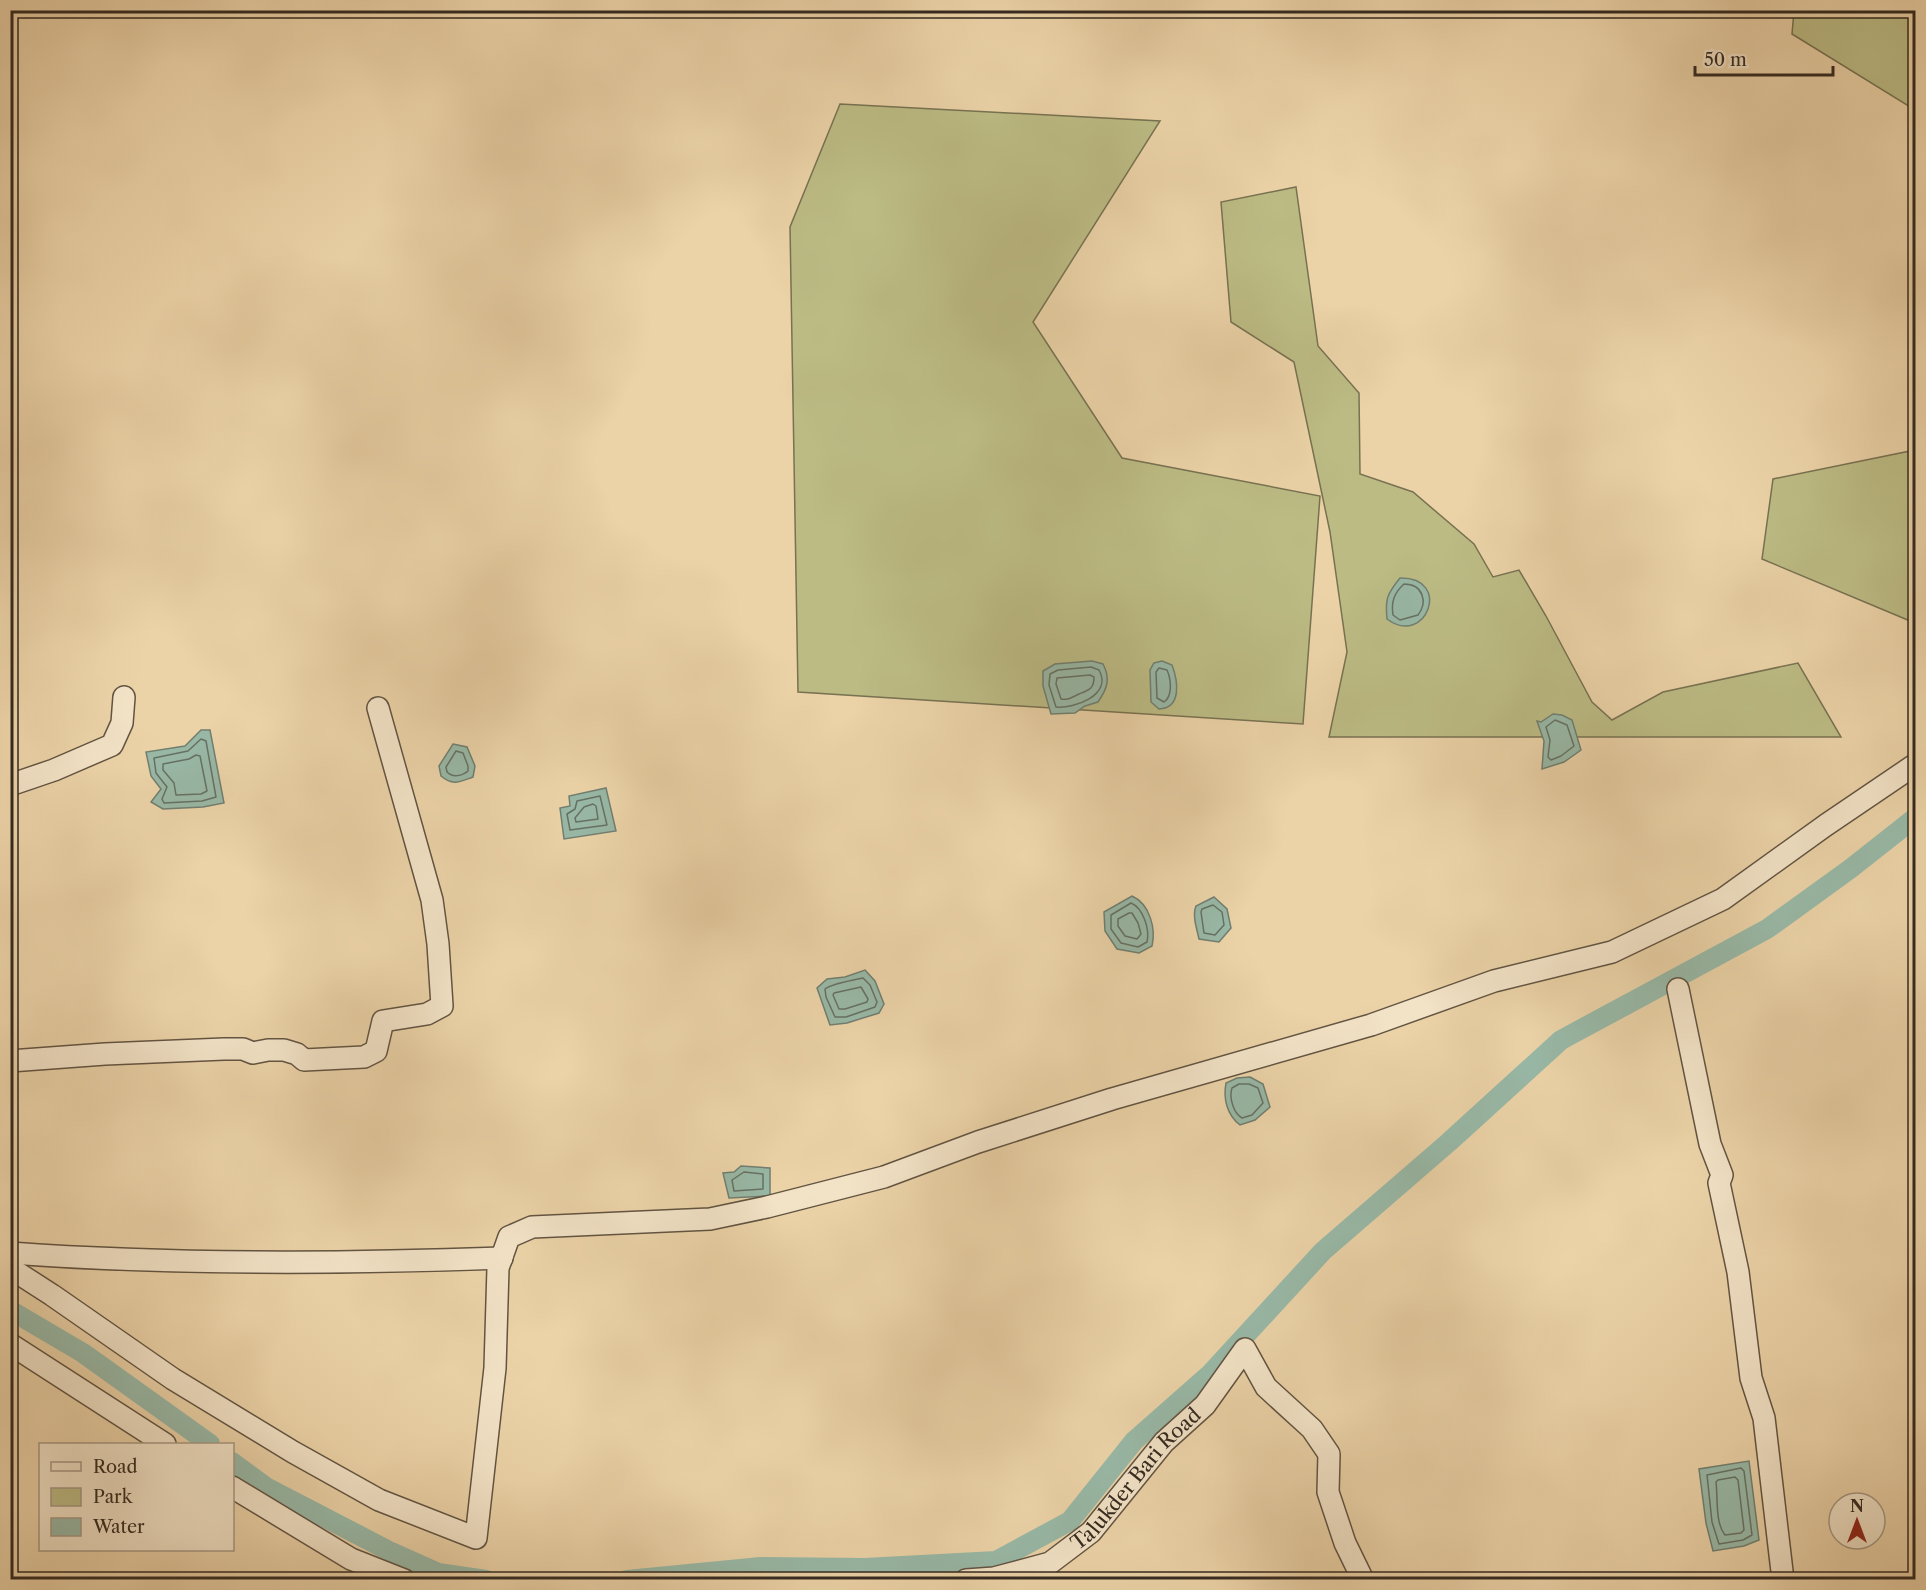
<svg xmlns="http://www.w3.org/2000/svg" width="1926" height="1590" font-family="'Libre Caslon Text',serif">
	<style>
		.green { fill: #bcbb84; stroke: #787252; stroke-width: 1.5 }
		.water { fill: #98b8a6; stroke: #707f71; stroke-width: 1.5 }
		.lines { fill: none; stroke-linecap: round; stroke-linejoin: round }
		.shore { stroke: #667164; stroke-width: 1.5 }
		.canal { stroke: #98b8a6; stroke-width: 20 }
		.minor-casing { stroke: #625442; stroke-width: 24 }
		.minor { stroke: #f2e2c6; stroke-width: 21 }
		.labels { text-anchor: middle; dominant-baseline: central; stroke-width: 5; stroke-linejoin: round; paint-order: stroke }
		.street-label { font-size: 20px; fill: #342a21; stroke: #f2e2c6 }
	</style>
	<rect width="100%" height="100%" fill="#ebd2a7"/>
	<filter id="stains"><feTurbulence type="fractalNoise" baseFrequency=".00333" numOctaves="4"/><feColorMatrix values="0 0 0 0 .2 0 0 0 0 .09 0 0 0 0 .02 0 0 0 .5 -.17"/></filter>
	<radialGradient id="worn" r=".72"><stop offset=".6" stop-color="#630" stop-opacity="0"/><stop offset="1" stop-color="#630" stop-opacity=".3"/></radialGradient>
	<!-- green -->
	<g class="green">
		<path d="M 1794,11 L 1915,11 L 1915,110 L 1792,34 Z"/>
		<path d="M 840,104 L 1160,121 L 1033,322 L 1122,458 L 1320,496 L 1303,724 L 798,692 L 790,227 Z"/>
		<path d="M 1296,187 L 1318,346 L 1359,393 L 1360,474 L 1413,492 L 1474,544 L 1493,577 L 1519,570 L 1546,616 L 1592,702 L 1612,720 L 1663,692 L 1798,663 L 1841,737 L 1329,737 L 1347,652 L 1330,532 L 1294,362 L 1231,322 L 1221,202 Z"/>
		<path d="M 1915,450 L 1915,623 L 1762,559 L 1773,479 Z"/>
	</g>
	<!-- water -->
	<g class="water">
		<path d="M 1400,578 C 1453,577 1426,648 1387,619 C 1385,599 1387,594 1400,578 Z"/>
		<path d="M 1092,661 L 1103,664 C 1111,679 1107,689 1098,702 L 1085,706 L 1075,713 L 1051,714 L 1043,686 L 1043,671 L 1055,664 Z"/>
		<path d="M 1162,661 L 1172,665 C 1178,681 1182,708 1159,709 L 1151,702 L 1150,670 L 1154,663 Z"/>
		<path d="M 1553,714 L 1562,715 L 1572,720 L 1581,750 L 1564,762 L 1542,769 L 1544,741 L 1537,721 L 1541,722 Z"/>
		<path d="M 201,730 L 210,730 L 224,803 L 203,807 L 163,809 L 151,802 L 161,789 L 151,776 L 146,752 L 185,746 Z"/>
		<path d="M 453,744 L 467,747 L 475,766 L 473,777 C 459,782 453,786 441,776 L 439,766 Z"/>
		<path d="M 606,788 L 616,831 L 564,839 L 560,808 L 570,806 L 569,796 Z"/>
		<path d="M 1132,896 C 1150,904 1156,929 1152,946 L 1139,953 L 1117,949 L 1105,931 L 1104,912 Z"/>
		<path d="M 1214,897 L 1227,909 L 1231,928 L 1219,942 L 1199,939 C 1197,929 1192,916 1196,906 Z"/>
		<path d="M 865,970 L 875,981 L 884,1004 L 879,1013 L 847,1023 L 830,1025 L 817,988 L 827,979 L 845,977 Z"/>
		<path d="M 1250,1077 L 1263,1084 L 1270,1107 L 1255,1120 L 1240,1125 C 1227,1115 1223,1099 1226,1083 L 1237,1078 Z"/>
		<path d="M 741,1166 L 770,1168 L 770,1196 L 729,1198 L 723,1173 L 734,1172 Z"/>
		<path d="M 1749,1461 L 1759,1540 L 1744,1546 L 1713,1551 L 1706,1523 L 1699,1469 Z"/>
	</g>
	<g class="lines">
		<!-- shore -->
		<g class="shore">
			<path d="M 1404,584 C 1423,584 1428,602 1418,615 L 1400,620 L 1393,615 C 1391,602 1394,593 1404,584 Z"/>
			<path d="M 1091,667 L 1099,670 C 1113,695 1074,709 1056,707 L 1049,685 L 1050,674 L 1058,670 Z"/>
			<path d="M 1159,668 L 1167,670 C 1171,679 1173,696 1164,702 L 1157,698 L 1156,672 Z"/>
			<path d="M 1090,675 L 1094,677 C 1094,689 1089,690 1079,694 C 1072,697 1070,700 1061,699 L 1056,684 L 1057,678 Z"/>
			<path d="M 1555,720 L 1567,725 L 1574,746 L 1561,756 L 1551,760 L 1548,757 L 1550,740 L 1546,727 Z"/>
			<path d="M 201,739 L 206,741 L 216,797 L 202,801 L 164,803 L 162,799 L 167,787 L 156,773 L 154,758 L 188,751 Z"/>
			<path d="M 456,751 L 463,753 L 468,766 L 468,771 C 462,776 453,778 447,772 L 446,767 Z"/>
			<path d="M 196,755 L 200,756 L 207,791 L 201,794 L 176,795 L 174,783 L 163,770 L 163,764 L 189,759 Z"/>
			<path d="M 600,796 L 607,825 L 570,830 L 567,814 L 575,809 L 577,801 Z"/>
			<path d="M 593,804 L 596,806 L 598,819 L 576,822 L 575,818 L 584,807 Z"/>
			<path d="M 1131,903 C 1143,908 1150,929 1147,942 L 1138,947 L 1121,943 L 1111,929 L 1111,915 Z"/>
			<path d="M 1213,905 L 1222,912 L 1224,925 L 1215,935 L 1204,933 L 1201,912 L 1202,909 Z"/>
			<path d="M 1129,913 L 1132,913 L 1138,923 L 1141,934 L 1137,939 L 1125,936 L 1118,926 L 1118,919 Z"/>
			<path d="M 863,978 L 870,985 L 877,1002 L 875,1007 L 846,1017 L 835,1017 L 826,997 L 825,989 C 831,984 853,980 863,978 Z"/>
			<path d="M 861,987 L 868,999 L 867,1002 L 845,1009 L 839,1009 L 833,995 L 834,993 Z"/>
			<path d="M 1239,1084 L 1249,1084 L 1258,1088 L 1263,1103 L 1252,1115 L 1242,1118 C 1233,1113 1229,1097 1232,1088 Z"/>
			<path d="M 744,1172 L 763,1174 L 763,1189 L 734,1191 L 732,1180 Z"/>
			<path d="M 1741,1468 L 1744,1471 L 1752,1535 L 1743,1540 L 1719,1544 L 1712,1522 L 1707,1475 Z"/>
			<path d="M 1735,1477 L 1738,1480 L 1744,1530 L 1741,1533 L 1725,1535 C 1715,1523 1718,1498 1716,1482 L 1718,1480 Z"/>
		</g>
		<!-- canal -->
		<g class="canal">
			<path d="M 10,1310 L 83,1353 L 210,1444"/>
			<path d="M 232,1462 L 266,1487 L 391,1552 L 438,1573 L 486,1580"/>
			<path d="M 627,1580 L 761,1567 L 865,1568 L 996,1561 L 1070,1521 L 1134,1441 L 1210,1374 L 1323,1251 L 1449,1142 L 1561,1040 L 1767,929 L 1850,869 L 1916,817"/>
		</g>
		<defs>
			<g id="minor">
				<path d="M 10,785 L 54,770 L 112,745 L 122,723 L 124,697"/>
				<path d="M 1678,989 L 1710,1144 L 1722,1175 L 1719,1183 L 1738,1272 L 1751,1378 L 1764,1418 L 1783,1580"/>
				<path d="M 10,1061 L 105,1054 L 224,1049 L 243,1049 L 253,1053 L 268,1050 L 284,1050 L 297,1054 L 304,1060 L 364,1057 L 376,1051 L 383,1021 L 427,1014 L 442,1006 L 438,944 L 432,900 L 378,708"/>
				<path d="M 10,1253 C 174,1265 338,1264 502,1258"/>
				<path d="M 10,1268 L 52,1295 L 173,1379 L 293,1452 L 379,1500 L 476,1538 L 495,1368 L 498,1268 L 509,1237 L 532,1227 L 710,1219 L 767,1207 L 884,1177 L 978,1142 L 1112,1099 L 1371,1025 L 1494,981 L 1612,952 L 1723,899 L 1826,825 L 1916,764"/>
				<path d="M 10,1344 L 165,1444"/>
				<path d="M 232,1487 L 351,1559 L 404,1580"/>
				<path id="s1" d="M 966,1580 L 994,1578 L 1050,1563 L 1091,1532 L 1164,1442 L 1205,1405 L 1245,1349 L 1266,1387 L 1312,1429 L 1329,1454 L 1328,1492 L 1345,1543 L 1363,1580"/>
			</g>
		</defs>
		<!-- minor casing -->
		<use href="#minor" class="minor-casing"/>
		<!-- minor -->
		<use href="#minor" class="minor"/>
	</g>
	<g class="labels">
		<!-- street labels -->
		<g class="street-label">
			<text stroke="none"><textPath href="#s1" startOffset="207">Talukder Bari Road</textPath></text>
		</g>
	</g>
	<!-- margin -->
	<rect width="1926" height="1590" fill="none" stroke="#ebd2a7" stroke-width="36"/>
	<rect x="12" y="12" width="1902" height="1566" fill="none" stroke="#342a21" stroke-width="3"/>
	<rect x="18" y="18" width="1890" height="1554" fill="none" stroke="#342a21" stroke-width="1.5"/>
	<!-- legend -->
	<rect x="39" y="1443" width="195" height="108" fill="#f2e2c6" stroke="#a69884" stroke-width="1.5"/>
	<rect x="51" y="1462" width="30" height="9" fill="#f2e2c6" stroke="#a69884" stroke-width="1.5"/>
	<text x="93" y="1473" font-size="18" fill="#342a21">Road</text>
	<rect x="51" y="1488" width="30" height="18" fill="#bcbb84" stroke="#a69884" stroke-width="1.5"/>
	<text x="93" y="1503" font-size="18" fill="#342a21">Park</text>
	<rect x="51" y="1518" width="30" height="18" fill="#98b8a6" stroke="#a69884" stroke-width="1.5"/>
	<text x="93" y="1533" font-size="18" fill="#342a21">Water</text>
	<!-- north arrow -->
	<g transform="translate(1857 1521)"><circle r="28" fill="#f2e2c6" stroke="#a69884" stroke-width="1.5"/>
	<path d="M0-4.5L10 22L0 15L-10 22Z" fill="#8f2418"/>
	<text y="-9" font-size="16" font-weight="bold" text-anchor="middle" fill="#342a21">N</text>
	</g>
	<!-- scale -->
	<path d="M1695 66v9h138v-9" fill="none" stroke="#342a21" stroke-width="3"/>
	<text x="1704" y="66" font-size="18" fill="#342a21" stroke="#f2e2c6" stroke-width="4.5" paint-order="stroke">50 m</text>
	<rect width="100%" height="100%" filter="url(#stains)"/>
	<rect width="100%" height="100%" fill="url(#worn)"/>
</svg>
